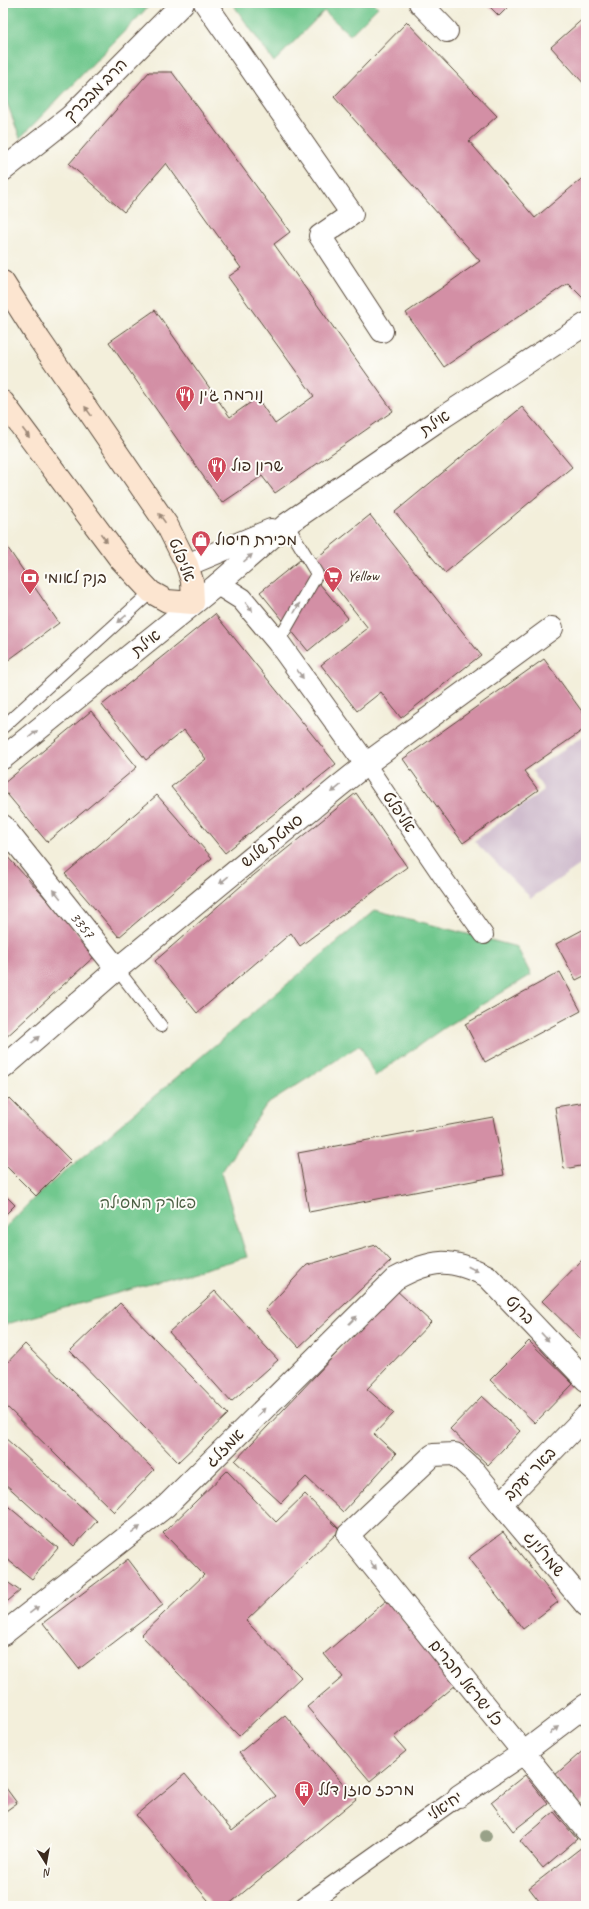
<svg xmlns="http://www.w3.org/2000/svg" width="589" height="1909" font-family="Caveat,'Playpen Sans Hebrew',sans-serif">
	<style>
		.industrial { fill: #d0bdce }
		.green { fill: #71c88e; stroke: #567956 }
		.building { fill: #d38fa5 }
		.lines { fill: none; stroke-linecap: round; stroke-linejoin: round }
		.service-casing { stroke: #57483a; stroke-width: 14 }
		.pedestrian-casing { stroke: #57483a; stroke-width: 20 }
		.minor-casing { stroke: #57483a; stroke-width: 24 }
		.tertiary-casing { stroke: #57483a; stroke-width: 24 }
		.secondary-casing { stroke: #57483a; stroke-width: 24 }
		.service { stroke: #fff; stroke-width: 12 }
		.pedestrian { stroke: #fff; stroke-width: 18 }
		.minor { stroke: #fff; stroke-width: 22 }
		.tertiary { stroke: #fff; stroke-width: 22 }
		.secondary { stroke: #fce5d0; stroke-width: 22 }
		.tree { fill: #98a188 }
		.oneway { fill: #9c8877 }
		.oneway2 { fill: #a79f9a }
		.labels { text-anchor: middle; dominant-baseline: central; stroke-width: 4; stroke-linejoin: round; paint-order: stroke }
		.street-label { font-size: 16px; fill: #3b2a1e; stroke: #fdfcf7 }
		.poi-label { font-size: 16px; fill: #3b2a1e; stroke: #fdfcf7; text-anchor: start }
		.park-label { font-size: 16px; fill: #4e6145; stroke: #fdfcf7 }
	</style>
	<rect width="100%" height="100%" fill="#fdfcf7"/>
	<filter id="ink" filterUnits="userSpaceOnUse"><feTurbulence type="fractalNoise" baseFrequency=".025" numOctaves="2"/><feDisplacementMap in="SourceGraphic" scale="8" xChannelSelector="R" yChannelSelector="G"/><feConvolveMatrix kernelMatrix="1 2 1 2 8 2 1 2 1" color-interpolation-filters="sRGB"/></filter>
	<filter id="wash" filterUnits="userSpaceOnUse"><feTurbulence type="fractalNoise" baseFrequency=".012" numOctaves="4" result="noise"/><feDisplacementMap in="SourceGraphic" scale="16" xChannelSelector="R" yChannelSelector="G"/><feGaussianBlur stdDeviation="0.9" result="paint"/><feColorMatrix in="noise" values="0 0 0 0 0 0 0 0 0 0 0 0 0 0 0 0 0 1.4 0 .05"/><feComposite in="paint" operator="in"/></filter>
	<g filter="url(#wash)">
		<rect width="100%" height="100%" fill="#f3efdb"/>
		<!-- industrial -->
		<path class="industrial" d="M 586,734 L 586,861 L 531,898 L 474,841 L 544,790 L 532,771 Z"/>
		<!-- green -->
		<g class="green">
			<path d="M 3,3 L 152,3 L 20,138 L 3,92 Z"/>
			<path d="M 232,3 L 374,3 L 378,7 L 350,35 L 324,11 L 274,62 Z"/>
			<path d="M 375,910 L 517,947 L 531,975 L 445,1027 L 375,1076 L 360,1045 L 266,1105 L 221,1173 L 247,1257 L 3,1325 L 3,1230 L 36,1196 Z"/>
		</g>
		<g id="blocks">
			<!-- building -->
			<g class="building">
				<path d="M 486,3 L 512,3 L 499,16 Z"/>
				<path d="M 586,16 L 586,86 L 551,47 Z"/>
				<path d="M 407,22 L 497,116 L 469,141 L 535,218 L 586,175 L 586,301 L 568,283 L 444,367 L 406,313 L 480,261 L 334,97 Z"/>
				<path d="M 149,72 L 172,72 L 290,232 L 274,244 L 393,411 L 275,493 L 262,476 L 222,503 L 109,342 L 155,310 L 230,417 L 257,398 L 275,424 L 314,396 L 228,277 L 241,268 L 166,163 L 124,212 L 69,164 Z"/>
				<path d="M 522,407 L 572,467 L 445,573 L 395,512 Z"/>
				<path d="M 370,515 L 481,655 L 401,718 L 381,692 L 357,711 L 321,665 L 368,628 L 314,560 Z"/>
				<path d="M 3,541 L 59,623 L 3,664 Z"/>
				<path d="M 300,560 L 348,618 L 308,651 L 260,592 Z"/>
				<path d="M 215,614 L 336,764 L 225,853 L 171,787 L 206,759 L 184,730 L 146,760 L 102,705 Z"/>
				<path d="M 544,659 L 586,717 L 586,728 L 524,771 L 538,790 L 463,843 L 403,759 Z"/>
				<path d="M 91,711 L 137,767 L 47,842 L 3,789 L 3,784 Z"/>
				<path d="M 356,793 L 407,867 L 300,946 L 291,933 L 197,1013 L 155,961 L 249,879 Z"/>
				<path d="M 157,795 L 212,858 L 119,937 L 65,874 Z"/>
				<path d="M 3,852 L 97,954 L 3,1040 Z"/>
				<path d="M 586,928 L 586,975 L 576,980 L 556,944 Z"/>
				<path d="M 560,972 L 581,1011 L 485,1062 L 465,1024 Z"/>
				<path d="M 9,1098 L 71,1161 L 36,1196 L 3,1163 L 3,1104 Z"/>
				<path d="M 586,1102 L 586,1165 L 564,1169 L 555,1107 Z"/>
				<path d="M 493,1117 L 504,1175 L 309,1212 L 298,1153 Z"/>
				<path d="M 3,1193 L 15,1205 L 3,1217 Z"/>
				<path d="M 376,1245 L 391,1261 L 299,1347 L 265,1310 L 307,1265 Z"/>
				<path d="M 586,1256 L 586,1344 L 542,1301 Z"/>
				<path d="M 396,1290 L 431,1322 L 367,1389 L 394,1413 L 374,1434 L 396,1454 L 343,1512 L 306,1477 L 281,1503 L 235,1461 Z"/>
				<path d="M 215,1291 L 278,1360 L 231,1402 L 169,1332 Z"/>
				<path d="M 120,1303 L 228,1414 L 178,1462 L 70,1351 Z"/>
				<path d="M 529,1341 L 573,1384 L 535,1423 L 490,1380 Z"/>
				<path d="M 25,1344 L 154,1470 L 114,1512 L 3,1403 L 3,1367 Z"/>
				<path d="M 482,1396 L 520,1431 L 488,1465 L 450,1429 Z"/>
				<path d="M 3,1436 L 97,1521 L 74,1546 L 3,1482 Z"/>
				<path d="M 227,1471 L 276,1522 L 305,1494 L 340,1530 L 246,1621 L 301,1677 L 239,1736 L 141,1635 L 204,1575 L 163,1533 Z"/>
				<path d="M 3,1502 L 58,1548 L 32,1579 L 3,1556 Z"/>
				<path d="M 503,1532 L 558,1602 L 523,1629 L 468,1558 Z"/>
				<path d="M 128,1559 L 163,1605 L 79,1669 L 43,1623 Z"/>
				<path d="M 3,1579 L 20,1591 L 3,1605 Z"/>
				<path d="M 387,1600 L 457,1684 L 394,1737 L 406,1751 L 370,1781 L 307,1707 L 343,1677 L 324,1654 Z"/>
				<path d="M 285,1715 L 356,1799 L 227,1906 L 213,1906 L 136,1815 L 185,1774 L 232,1831 L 276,1796 L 239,1753 Z"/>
				<path d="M 586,1748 L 586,1799 L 580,1805 L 554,1776 Z"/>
				<path d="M 525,1775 L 548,1804 L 513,1831 L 491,1802 Z"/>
				<path d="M 3,1784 L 17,1803 L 3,1813 Z"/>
				<path d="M 554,1812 L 577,1839 L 543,1868 L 520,1841 Z"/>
				<path d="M 582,1847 L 586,1852 L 586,1906 L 543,1906 L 529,1888 Z"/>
			</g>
		</g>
	</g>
	<g filter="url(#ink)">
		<use href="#blocks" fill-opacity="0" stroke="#57483a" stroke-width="1"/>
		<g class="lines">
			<defs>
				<g id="service">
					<path d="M 278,642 L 317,574 L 287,524"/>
					<path d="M 3,727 L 151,592"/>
					<path d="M 117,969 L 161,1026"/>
				</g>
				<g id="pedestrian">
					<path d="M 366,764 L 442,876 L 484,935"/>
					<path d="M 304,1906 L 459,1796"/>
				</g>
				<g id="minor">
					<path d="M 205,3 L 352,214 L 320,236 L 382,331"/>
					<path d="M 420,3 L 447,31"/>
					<path d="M 3,170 L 70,117 L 183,3"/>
					<path d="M 218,584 L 242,599 L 278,642 L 366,764"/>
					<path id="s1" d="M 3,826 L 117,969"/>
					<path d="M 3,1068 L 117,969 L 338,787 L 373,759 L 552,628"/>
					<path d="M 586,1416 L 501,1504 L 475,1472 L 455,1454 L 433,1455 L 348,1535 L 586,1830"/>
					<path d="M 501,1504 L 586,1605"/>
					<path d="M 3,1634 L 166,1506 L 395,1279 C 432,1259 449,1257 487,1276 L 586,1380"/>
					<path d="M 459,1796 L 523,1753 L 586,1705"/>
				</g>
				<g id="tertiary">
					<path d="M 187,565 L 271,530"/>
					<path d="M 3,758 L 218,584 L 287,524 L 440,419 L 586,324"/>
				</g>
				<path id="secondary" d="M 3,282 L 39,339 L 167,525 L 187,565 L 192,581 L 193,603 L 167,601 L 151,592 L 120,559 L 3,402"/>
			</defs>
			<!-- service casing -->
			<use href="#service" class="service-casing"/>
			<!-- pedestrian casing -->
			<use href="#pedestrian" class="pedestrian-casing"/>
			<!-- minor casing -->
			<use href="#minor" class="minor-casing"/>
			<!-- tertiary casing -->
			<use href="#tertiary" class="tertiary-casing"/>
			<!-- secondary casing -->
			<use href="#secondary" class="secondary-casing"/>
			<!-- service -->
			<use href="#service" class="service"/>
			<!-- pedestrian -->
			<use href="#pedestrian" class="pedestrian"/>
			<!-- minor -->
			<use href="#minor" class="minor"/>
			<!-- tertiary -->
			<use href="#tertiary" class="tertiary"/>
			<!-- secondary -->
			<use href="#secondary" class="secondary"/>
		</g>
		<!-- trees -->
		<circle class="tree" cx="486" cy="1836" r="6"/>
		<!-- one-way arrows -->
		<defs><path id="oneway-solid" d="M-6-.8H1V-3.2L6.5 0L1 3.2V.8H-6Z"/></defs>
		<g class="oneway">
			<use href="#oneway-solid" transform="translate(88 411) rotate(-125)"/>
			<use href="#oneway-solid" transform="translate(26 433) rotate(53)"/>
			<use href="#oneway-solid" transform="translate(162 518) rotate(-125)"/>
			<use href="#oneway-solid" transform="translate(104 538) rotate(53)"/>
		</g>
		<g class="oneway2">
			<use href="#oneway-solid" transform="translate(248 558) rotate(-41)"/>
			<use href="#oneway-solid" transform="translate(249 607) rotate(51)"/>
			<use href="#oneway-solid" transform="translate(297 608) rotate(-60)"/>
			<use href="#oneway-solid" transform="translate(122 619) rotate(138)"/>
			<use href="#oneway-solid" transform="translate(300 674) rotate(54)"/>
			<use href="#oneway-solid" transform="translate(33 734) rotate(-39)"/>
			<use href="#oneway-solid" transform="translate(336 789) rotate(141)"/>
			<use href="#oneway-solid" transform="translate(224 880) rotate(141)"/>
			<use href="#oneway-solid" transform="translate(57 894) rotate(-129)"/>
			<use href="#oneway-solid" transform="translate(35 1040) rotate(-41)"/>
			<use href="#oneway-solid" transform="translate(473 1269) rotate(27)"/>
			<use href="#oneway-solid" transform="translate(353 1320) rotate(-45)"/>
			<use href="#oneway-solid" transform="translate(545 1337) rotate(47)"/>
			<use href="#oneway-solid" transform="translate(261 1412) rotate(-45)"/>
			<use href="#oneway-solid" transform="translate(136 1530) rotate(-38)"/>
			<use href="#oneway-solid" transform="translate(373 1565) rotate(51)"/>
			<use href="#oneway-solid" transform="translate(34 1610) rotate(-38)"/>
			<use href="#oneway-solid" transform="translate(554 1730) rotate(-38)"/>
		</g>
	</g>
	<!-- icons -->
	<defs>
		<symbol id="restaurant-pin" viewBox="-11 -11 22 30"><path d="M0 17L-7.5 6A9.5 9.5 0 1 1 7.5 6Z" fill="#d1495b" stroke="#fdfcf7"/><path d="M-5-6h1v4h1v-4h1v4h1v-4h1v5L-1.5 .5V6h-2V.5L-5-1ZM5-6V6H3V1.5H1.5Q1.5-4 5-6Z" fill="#fff"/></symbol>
		<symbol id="shop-pin" viewBox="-11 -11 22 30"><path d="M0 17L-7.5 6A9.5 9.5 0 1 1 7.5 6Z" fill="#d1495b" stroke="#fdfcf7"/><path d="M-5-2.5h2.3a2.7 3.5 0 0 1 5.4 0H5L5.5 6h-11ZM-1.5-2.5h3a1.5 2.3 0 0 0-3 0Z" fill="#fff"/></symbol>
		<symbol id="supermarket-pin" viewBox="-11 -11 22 30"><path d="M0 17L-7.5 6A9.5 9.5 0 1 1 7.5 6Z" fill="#d1495b" stroke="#fdfcf7"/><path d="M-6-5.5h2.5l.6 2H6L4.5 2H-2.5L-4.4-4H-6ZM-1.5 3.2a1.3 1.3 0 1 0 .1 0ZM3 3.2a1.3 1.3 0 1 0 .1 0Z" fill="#fff"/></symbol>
		<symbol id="bank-pin" viewBox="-11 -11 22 30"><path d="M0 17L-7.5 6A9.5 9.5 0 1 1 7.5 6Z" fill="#d1495b" stroke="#fdfcf7"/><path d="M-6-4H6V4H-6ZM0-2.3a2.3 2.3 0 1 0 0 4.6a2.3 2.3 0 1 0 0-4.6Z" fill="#fff"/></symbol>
		<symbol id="building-pin" viewBox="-11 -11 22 30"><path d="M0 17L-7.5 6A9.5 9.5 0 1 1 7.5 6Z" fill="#d1495b" stroke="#fdfcf7"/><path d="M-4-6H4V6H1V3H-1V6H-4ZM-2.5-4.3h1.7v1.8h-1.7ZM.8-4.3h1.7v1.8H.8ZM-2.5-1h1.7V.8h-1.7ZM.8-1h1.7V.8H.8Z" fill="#fff"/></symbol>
	</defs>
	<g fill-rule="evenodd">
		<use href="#restaurant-pin" x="174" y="384" width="22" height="30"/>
		<use href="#restaurant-pin" x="206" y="455" width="22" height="30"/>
		<use href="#shop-pin" x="190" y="529" width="22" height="30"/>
		<use href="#supermarket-pin" x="322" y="565" width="22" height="30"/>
		<use href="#bank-pin" x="19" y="567" width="22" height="30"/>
		<use href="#building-pin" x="293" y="1779" width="22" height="30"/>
	</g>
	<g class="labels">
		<!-- street labels -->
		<g class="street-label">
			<text transform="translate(96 90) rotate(-45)">הרב מבכרך</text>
			<text transform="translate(435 423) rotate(-34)">אילת</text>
			<text transform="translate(182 560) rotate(68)">אליפלט</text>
			<text transform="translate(146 643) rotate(-39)">אילת</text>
			<text transform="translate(399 812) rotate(56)">אליפלט</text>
			<text transform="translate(272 841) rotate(-39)">סמטת שלוש</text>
			<text stroke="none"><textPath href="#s1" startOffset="127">3357</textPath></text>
			<text transform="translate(520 1310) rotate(46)">ברנט</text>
			<text transform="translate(225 1448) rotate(-45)">אמזלג</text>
			<text transform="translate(530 1474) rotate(-46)">באר יעקב</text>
			<text transform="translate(544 1554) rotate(50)">שמרלינג</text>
			<text transform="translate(466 1683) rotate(51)">כל ישראל חברים</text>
			<text transform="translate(445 1806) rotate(-35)">יחיאלי</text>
		</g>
		<!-- poi labels -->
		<g class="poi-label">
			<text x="199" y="395">נורמה ג'ין</text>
			<text x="231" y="466">שרון פול</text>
			<text x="215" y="540">מכירת חיסול</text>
			<text x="347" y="576">Yellow</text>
			<text x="44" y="578">בנק לאומי</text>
			<text x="318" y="1790">מרכז סוזן דלל</text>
		</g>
		<!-- park labels -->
		<g class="park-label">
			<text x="148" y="1203">פארק המסילה</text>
		</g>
	</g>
	<!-- margin -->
	<rect width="589" height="1909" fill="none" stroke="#fdfcf7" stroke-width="16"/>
	<!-- north arrow -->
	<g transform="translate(46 1863) rotate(169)" stroke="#fdfcf7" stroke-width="3" paint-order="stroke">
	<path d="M0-3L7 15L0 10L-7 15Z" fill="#3b2a1e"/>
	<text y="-6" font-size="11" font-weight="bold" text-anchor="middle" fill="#3b2a1e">N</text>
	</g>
</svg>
